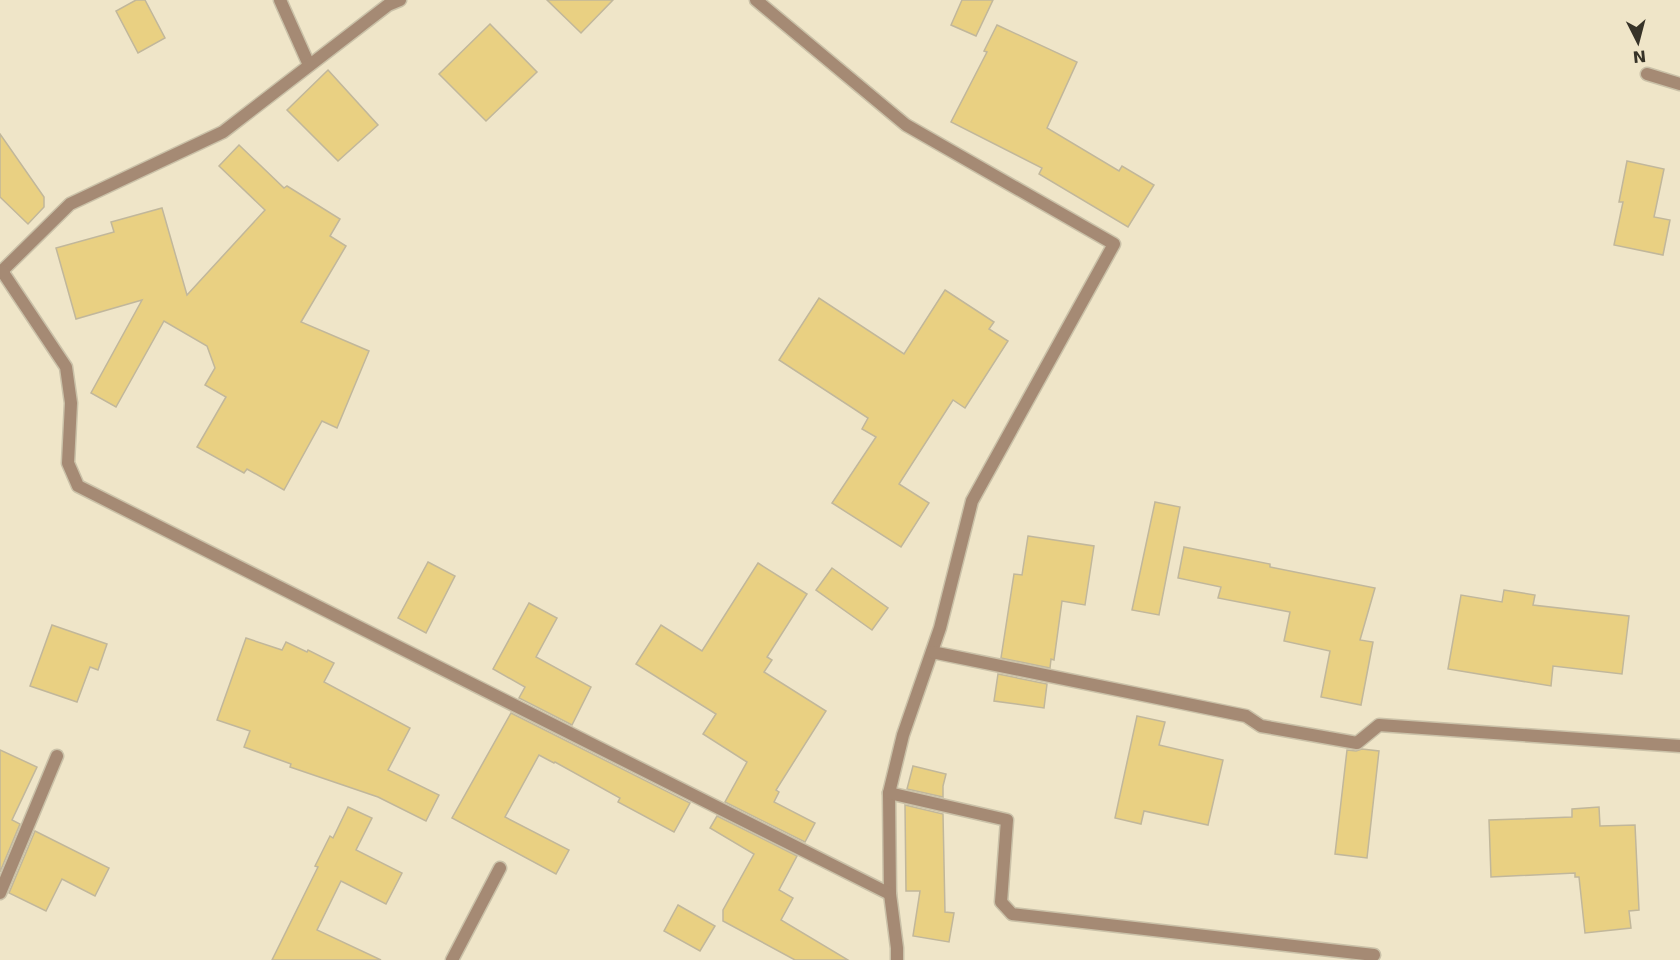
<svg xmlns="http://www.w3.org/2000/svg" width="1680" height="960" font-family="'DejaVu Sans',sans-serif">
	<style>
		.building { fill: #e9d082; stroke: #c1b79b; stroke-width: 1.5 }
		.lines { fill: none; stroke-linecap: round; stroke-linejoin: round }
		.lane-casing { stroke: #cac1a8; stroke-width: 15 }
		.street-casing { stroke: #cac1a8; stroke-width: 15 }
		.lane { stroke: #a58a74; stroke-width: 12 }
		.street { stroke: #a58a74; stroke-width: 12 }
	</style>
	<rect width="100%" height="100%" fill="#efe5c8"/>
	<!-- building -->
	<g class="building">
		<path d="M 136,0 L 145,0 L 165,38 L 138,53 L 116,11 Z"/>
		<path d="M 547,0 L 613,0 L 581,33 Z"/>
		<path d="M 962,0 L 993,0 L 976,36 L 951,25 Z"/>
		<path d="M 490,24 L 537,72 L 486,121 L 439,74 Z"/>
		<path d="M 997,25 L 1077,62 L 1047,128 L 1119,171 L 1122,166 L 1154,185 L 1128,227 L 1039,174 L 1042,168 L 951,122 L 987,52 L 984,51 Z"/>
		<path d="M 328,70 L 378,125 L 338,161 L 287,110 Z"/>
		<path d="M 0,134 L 44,197 L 44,207 L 28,224 L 0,197 Z"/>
		<path d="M 239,145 L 284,188 L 287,186 L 340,219 L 330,236 L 346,246 L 301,322 L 369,351 L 337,428 L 322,421 L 284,490 L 247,469 L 244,473 L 197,447 L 226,397 L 205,385 L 215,368 L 207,346 L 164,321 L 116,407 L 91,393 L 142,300 L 76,319 L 56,248 L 114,232 L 111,222 L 162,208 L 187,295 L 265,210 L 219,166 Z"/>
		<path d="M 1627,161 L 1664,169 L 1654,217 L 1670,220 L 1663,255 L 1614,245 L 1623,202 L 1619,202 Z"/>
		<path d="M 945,290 L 994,322 L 989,329 L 1008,341 L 965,408 L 953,400 L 899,484 L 929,503 L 901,547 L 832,503 L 876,437 L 862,429 L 868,418 L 779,360 L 819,298 L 904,354 Z"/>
		<path d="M 1155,502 L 1180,507 L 1159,615 L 1132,610 Z"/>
		<path d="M 1028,536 L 1094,546 L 1085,605 L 1062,601 L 1054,660 L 1051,659 L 1050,668 L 1001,658 L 1014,574 L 1022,575 Z"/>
		<path d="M 1184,547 L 1270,564 L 1270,567 L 1375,588 L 1360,640 L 1373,642 L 1361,705 L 1321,697 L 1330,651 L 1284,641 L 1290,612 L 1218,598 L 1221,587 L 1178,578 Z"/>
		<path d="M 428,562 L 455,576 L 426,633 L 398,618 Z"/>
		<path d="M 758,563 L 807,594 L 767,657 L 772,660 L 764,672 L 826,711 L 776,790 L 779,792 L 774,802 L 815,823 L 805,842 L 725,802 L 747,762 L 703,734 L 716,714 L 636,664 L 661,625 L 702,651 Z"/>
		<path d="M 832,568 L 888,608 L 872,630 L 816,590 Z"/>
		<path d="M 1504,590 L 1535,595 L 1533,605 L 1629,616 L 1622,674 L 1553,666 L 1551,686 L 1448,669 L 1461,595 L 1502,602 Z"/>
		<path d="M 529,603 L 557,618 L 536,657 L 591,687 L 572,725 L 519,698 L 525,687 L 493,669 Z"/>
		<path d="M 52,625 L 107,644 L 98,670 L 90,667 L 77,702 L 30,686 Z"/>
		<path d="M 246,638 L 282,650 L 286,642 L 307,652 L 308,650 L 334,663 L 324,682 L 410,728 L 388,770 L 439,795 L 426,821 L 378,797 L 290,767 L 291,764 L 244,747 L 250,731 L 217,720 Z"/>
		<path d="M 998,674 L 1047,684 L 1044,708 L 994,701 Z"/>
		<path d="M 511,713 L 690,803 L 674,832 L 618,802 L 620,798 L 555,762 L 554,763 L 539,755 L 505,817 L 569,850 L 556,874 L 452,818 Z"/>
		<path d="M 1137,716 L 1165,722 L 1159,745 L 1223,760 L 1208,825 L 1144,811 L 1141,824 L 1115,818 Z"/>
		<path d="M 1362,749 L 1379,751 L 1367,858 L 1335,854 L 1347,750 L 1356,751 Z"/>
		<path d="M 0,750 L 37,767 L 12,820 L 20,824 L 0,872 Z"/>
		<path d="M 913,766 L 946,774 L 943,786 L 943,797 L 907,789 Z"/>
		<path d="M 905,805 L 943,814 L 945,912 L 954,913 L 949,942 L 913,936 L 920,891 L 906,891 Z"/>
		<path d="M 348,807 L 372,818 L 356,850 L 402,873 L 386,904 L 341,881 L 317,930 L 381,960 L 272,960 L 318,867 L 315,866 L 330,836 L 333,838 Z"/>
		<path d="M 1599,807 L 1600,826 L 1635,825 L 1639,910 L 1629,911 L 1631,928 L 1585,933 L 1579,877 L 1575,877 L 1575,873 L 1491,877 L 1489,820 L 1572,817 L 1572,809 Z"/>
		<path d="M 717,816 L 797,856 L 779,890 L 793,898 L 781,920 L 848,960 L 795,960 L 723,921 L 723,910 L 754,854 L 710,828 Z"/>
		<path d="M 35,831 L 109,868 L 95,896 L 62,879 L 46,911 L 9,893 Z"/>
		<path d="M 678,905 L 715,926 L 700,951 L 664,931 Z"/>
	</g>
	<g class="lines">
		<defs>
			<g id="lane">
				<path d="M 280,0 L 309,65"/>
				<path d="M 756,0 L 906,125 L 1114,244 L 972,501 L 940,628 L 903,735 L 889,793 L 890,894 L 897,948 L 897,960"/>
				<path d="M 0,271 L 2,271 L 70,204 L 223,132 L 388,5 L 400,0"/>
				<path d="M 2,271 L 66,367 L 71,403 L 68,463 L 78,486 L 890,894"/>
				<path d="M 932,652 L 1246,716 L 1261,726 L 1357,743 L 1379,725 L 1680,746"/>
				<path d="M 889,793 L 1007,820 L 1001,902 L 1012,914 L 1374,955"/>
				<path d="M 0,893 L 57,756"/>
				<path d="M 452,960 L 500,868"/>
			</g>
			<path id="street" d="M 1647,74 L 1680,84"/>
		</defs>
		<!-- lane casing -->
		<use href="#lane" class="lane-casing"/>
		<!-- street casing -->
		<use href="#street" class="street-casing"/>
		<!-- lane -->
		<use href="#lane" class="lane"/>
		<!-- street -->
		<use href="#street" class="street"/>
	</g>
	<!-- north arrow -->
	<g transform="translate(1638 42) rotate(174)" stroke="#efe5c8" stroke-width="4.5" paint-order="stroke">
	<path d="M0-4.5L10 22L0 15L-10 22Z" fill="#373328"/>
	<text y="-9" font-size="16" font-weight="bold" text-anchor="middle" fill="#373328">N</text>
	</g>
</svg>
